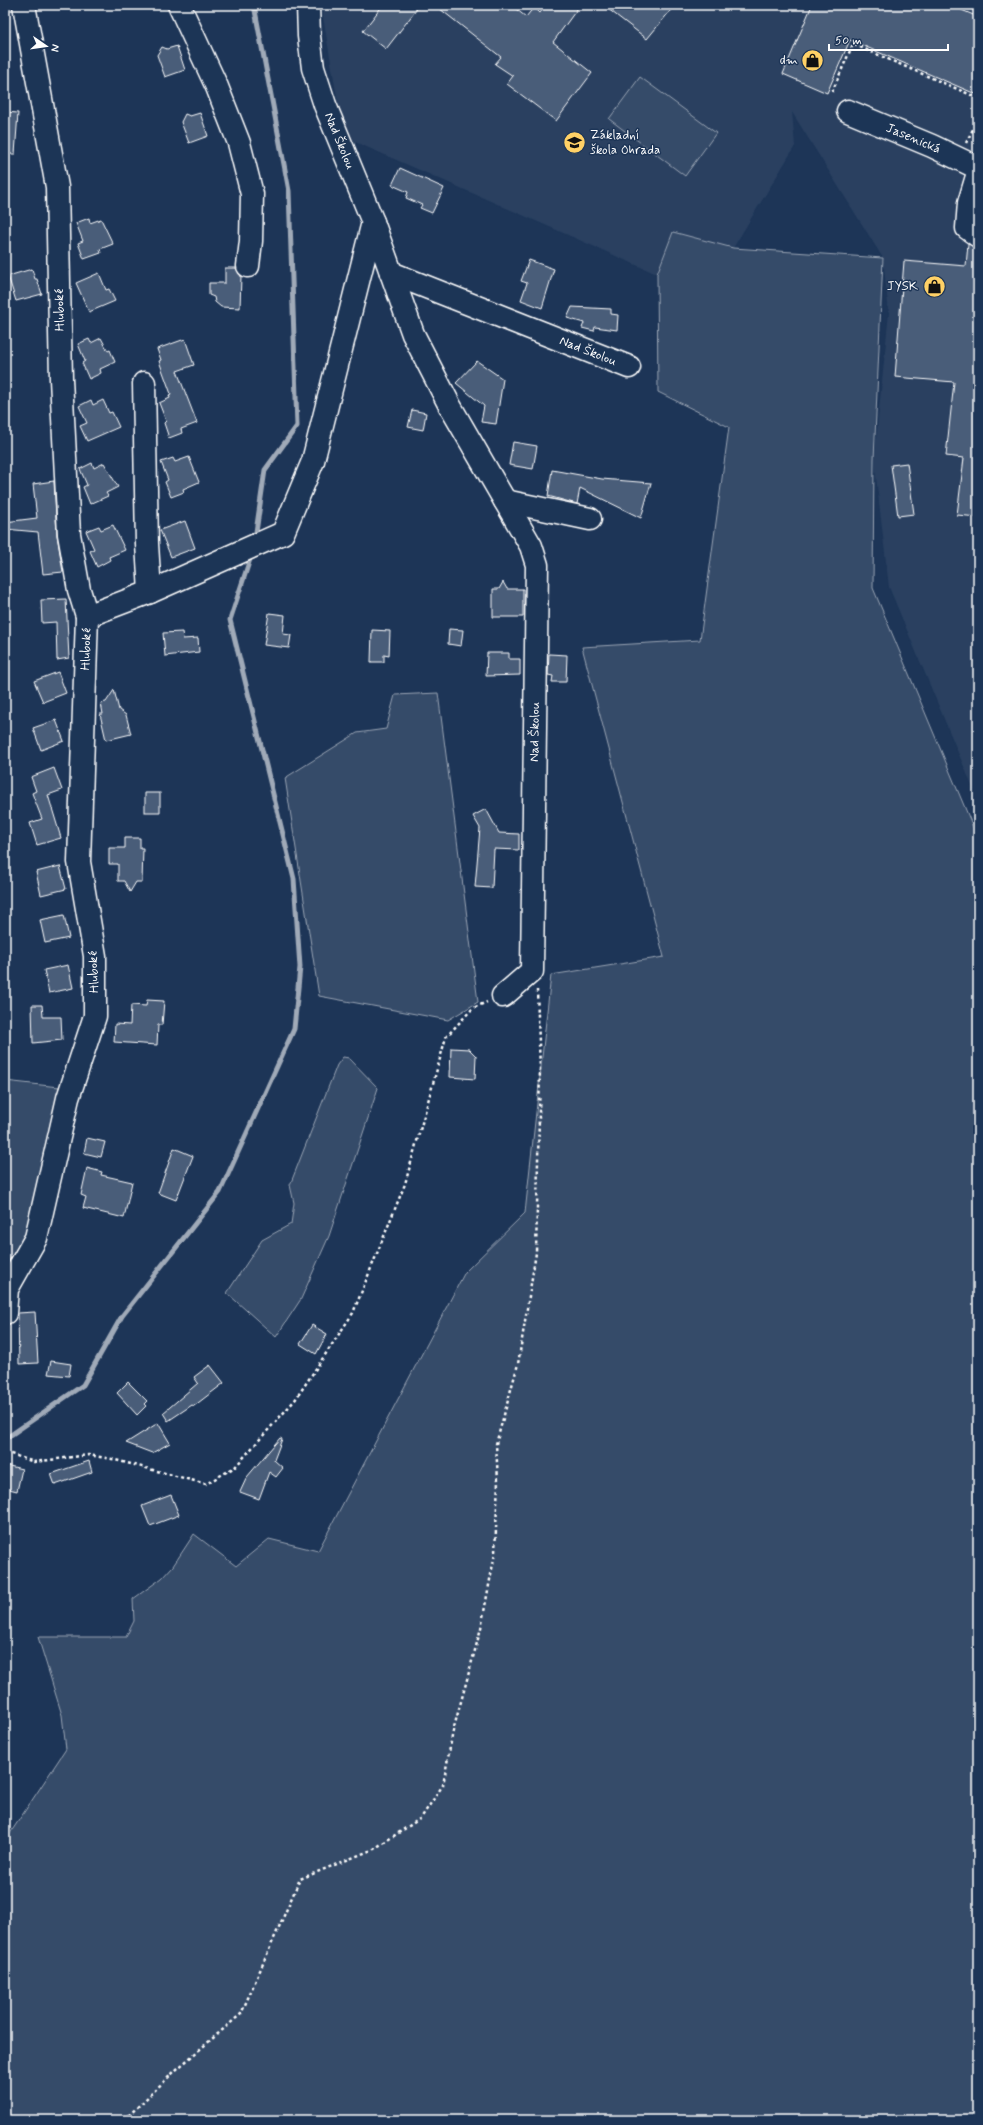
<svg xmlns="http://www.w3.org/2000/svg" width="983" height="2125" font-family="Mynerve,sans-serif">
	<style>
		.built { fill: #2a4161 }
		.green { fill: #364b69; stroke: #9aa5b4 }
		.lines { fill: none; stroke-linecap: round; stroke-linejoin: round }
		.stream { stroke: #a0aab8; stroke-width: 5 }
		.building { fill: #4a5d79; stroke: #fff }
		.minor-casing { stroke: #fff; stroke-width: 25 }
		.path { stroke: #fff; stroke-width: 2.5; stroke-dasharray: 3 3; stroke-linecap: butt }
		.minor { stroke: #1d3557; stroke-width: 22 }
		.labels { text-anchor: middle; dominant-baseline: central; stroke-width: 3; stroke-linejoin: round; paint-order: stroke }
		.poi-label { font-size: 13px; fill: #fff; stroke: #1d3557; text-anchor: end }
		.street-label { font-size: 13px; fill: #fff; stroke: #1d3557 }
	</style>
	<rect width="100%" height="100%" fill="#1d3557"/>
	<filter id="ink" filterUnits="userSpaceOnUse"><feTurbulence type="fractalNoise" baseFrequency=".025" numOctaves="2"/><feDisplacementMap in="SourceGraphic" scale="8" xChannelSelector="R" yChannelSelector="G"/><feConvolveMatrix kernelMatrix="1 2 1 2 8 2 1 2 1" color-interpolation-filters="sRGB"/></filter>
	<g filter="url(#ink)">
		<!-- built -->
		<path class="built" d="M 321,5 L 978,5 L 978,800 L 889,587 L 874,459 L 889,313 L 883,258 L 792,112 L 795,146 L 733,248 L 673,232 L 657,274 L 344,137 Z"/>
		<!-- green -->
		<g class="green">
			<path d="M 640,77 L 716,133 L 685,176 L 609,119 Z"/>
			<path d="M 673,232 L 733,248 L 883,258 L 874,459 L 873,588 L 978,839 L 978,2120 L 5,2120 L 5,1841 L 66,1749 L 62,1715 L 38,1637 L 126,1637 L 134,1621 L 133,1599 L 162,1578 L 173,1566 L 194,1534 L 236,1566 L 269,1539 L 318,1551 L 465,1272 L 525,1213 L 551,975 L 664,957 L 582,647 L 700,640 L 729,427 L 658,392 L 657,274 Z"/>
			<path d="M 438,693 L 478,1002 L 448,1020 L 319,996 L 285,778 L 357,733 L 386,729 L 395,695 Z"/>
			<path d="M 343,1057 L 349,1058 L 378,1088 L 329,1236 L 301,1299 L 276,1337 L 227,1293 L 262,1240 L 291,1224 L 294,1203 L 290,1185 L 337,1065 Z"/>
			<path d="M 5,1081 L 68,1088 L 18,1258 L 5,1277 Z"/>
		</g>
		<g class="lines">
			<!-- stream -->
			<g class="stream">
				<path d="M 254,5 L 289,191 L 297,426 L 265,470 L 255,539"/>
				<path d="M 5,1439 L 83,1385 L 122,1316 L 220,1192 L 294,1029 L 300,967 L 294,879 L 230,620 L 252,553"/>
			</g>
		</g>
		<!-- building -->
		<g class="building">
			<path d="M 383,5 L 420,5 L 386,49 L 363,31 Z"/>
			<path d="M 435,5 L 511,5 L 526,17 L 534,7 L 540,13 L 546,5 L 580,5 L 553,42 L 592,73 L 556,121 L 507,84 L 513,76 L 495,64 L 501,57 Z"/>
			<path d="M 603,5 L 675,5 L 647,39 Z"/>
			<path d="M 812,5 L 950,5 L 978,17 L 978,95 L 850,40 L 827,93 L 783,74 Z"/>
			<path d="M 177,46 L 185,70 L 165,77 L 157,55 L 162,47 L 167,49 Z"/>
			<path d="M 5,112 L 18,113 L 15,154 L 5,154 Z"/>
			<path d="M 200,113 L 208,136 L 189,143 L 181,122 L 185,114 L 190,116 Z"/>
			<path d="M 400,168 L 444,188 L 432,213 L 420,208 L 422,205 L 406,198 L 408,192 L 392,185 Z"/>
			<path d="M 89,218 L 90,223 L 101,219 L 113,244 L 100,249 L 101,253 L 84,259 L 78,243 L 83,241 L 76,223 Z"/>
			<path d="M 968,244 L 978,248 L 978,517 L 957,515 L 964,458 L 946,456 L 954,382 L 895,377 L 904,261 L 966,266 Z"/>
			<path d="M 529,260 L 554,269 L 542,308 L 521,300 L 527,283 L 521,281 Z"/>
			<path d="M 225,268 L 236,268 L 241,276 L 240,308 L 221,307 L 215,302 L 214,297 L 209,295 L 209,283 L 225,283 Z"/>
			<path d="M 32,269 L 35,279 L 37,279 L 42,294 L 16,301 L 8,276 Z"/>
			<path d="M 99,273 L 106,290 L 109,289 L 115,301 L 89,312 L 76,283 Z"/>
			<path d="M 572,307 L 611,309 L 611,314 L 618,315 L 617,330 L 595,327 L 594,331 L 582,328 L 584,323 L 567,318 Z"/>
			<path d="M 101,338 L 108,351 L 110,350 L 115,362 L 100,369 L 101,373 L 89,379 L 82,363 L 85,361 L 78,344 L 89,339 L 91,343 Z"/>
			<path d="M 185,339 L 194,365 L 177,371 L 197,423 L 181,429 L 182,433 L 169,438 L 164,423 L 166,421 L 159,403 L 170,398 L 169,395 L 171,394 L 159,361 L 161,360 L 157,349 Z"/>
			<path d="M 477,361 L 503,379 L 496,424 L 481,422 L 484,406 L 456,383 Z"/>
			<path d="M 91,400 L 93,405 L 103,400 L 109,413 L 112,412 L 119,427 L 87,441 L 80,426 L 87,423 L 79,406 Z"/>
			<path d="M 412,410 L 426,413 L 423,430 L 408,427 Z"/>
			<path d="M 513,442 L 537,446 L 533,469 L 509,465 Z"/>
			<path d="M 189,457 L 199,482 L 183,489 L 184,492 L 171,497 L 165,482 L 168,480 L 161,462 L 173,458 L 175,462 Z"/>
			<path d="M 92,463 L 94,468 L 104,463 L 118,487 L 106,493 L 108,496 L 90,504 L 83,487 L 87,485 L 80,469 Z"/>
			<path d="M 907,463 L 914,514 L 898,516 L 891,465 Z"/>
			<path d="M 552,470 L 602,479 L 651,483 L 641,518 L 580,488 L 577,504 L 548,496 Z"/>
			<path d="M 54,481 L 57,535 L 63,572 L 43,574 L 38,532 L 5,529 L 5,522 L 37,518 L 33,484 Z"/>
			<path d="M 185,521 L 195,548 L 171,557 L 160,530 Z"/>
			<path d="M 113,525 L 125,550 L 109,557 L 110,560 L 97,567 L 90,551 L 94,549 L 86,531 L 99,526 L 101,530 Z"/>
			<path d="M 503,582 L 507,589 L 523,589 L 523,617 L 493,617 L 493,589 L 499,589 Z"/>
			<path d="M 66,599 L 69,658 L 57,660 L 56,622 L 42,623 L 41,600 Z"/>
			<path d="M 269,613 L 285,615 L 283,634 L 291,635 L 289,648 L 264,645 Z"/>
			<path d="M 449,629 L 463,630 L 461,646 L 448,644 Z"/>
			<path d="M 372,630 L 390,631 L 389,656 L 384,655 L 384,662 L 371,662 Z"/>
			<path d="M 182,632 L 183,639 L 198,638 L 199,652 L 165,656 L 163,633 Z"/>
			<path d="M 487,653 L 509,653 L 509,659 L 520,659 L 520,675 L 486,676 Z"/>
			<path d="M 549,654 L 567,655 L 566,682 L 552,682 L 553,676 L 548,675 Z"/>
			<path d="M 58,672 L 66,693 L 43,702 L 34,681 Z"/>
			<path d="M 114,690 L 119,710 L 126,715 L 131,734 L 106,740 L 100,714 L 103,714 L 101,703 L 106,702 Z"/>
			<path d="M 56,720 L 64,741 L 41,750 L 33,728 Z"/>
			<path d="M 54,768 L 62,790 L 48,795 L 61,838 L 37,845 L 30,823 L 42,819 L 32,793 L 36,791 L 31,777 Z"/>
			<rect x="145" y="793" width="15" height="19"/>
			<path d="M 486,809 L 499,833 L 519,834 L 519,850 L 494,849 L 492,888 L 475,887 L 480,828 L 473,816 Z"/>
			<path d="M 125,838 L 140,838 L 140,848 L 143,848 L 142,882 L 136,882 L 130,892 L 124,881 L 118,881 L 118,864 L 109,864 L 109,848 L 125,848 Z"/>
			<path d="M 60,866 L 66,889 L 41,895 L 36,872 Z"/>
			<path d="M 64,915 L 69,938 L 45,943 L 40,920 Z"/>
			<path d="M 68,965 L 73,988 L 49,993 L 44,970 Z"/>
			<path d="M 147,1000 L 164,1001 L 162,1025 L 158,1025 L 157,1045 L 114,1042 L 115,1024 L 130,1025 L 131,1005 L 146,1006 Z"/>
			<path d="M 32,1005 L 42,1005 L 43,1017 L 61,1017 L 62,1040 L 33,1043 Z"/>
			<path d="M 451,1048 L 469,1049 L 476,1056 L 475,1079 L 450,1077 Z"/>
			<path d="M 87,1138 L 105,1142 L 101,1157 L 84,1153 Z"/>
			<path d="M 174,1148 L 193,1156 L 176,1200 L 158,1193 Z"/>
			<path d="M 87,1168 L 102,1172 L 101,1175 L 132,1182 L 124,1218 L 83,1208 L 86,1197 L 81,1195 Z"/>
			<path d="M 35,1312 L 38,1363 L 19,1364 L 18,1313 Z"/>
			<path d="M 312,1325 L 327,1334 L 316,1354 L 300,1344 Z"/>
			<path d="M 51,1361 L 71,1364 L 69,1376 L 48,1374 Z"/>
			<path d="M 210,1365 L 224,1383 L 194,1406 L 192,1405 L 168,1421 L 163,1413 L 198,1383 L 194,1377 Z"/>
			<path d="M 128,1382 L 147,1401 L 144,1404 L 146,1406 L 137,1415 L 117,1393 Z"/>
			<path d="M 158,1423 L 170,1443 L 152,1453 L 126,1443 Z"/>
			<path d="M 280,1438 L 282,1439 L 274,1460 L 283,1468 L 276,1477 L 269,1472 L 259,1499 L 240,1492 L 247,1477 Z"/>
			<path d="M 89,1461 L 92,1472 L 55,1485 L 51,1474 Z"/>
			<path d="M 5,1465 L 22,1469 L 17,1491 L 5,1488 Z"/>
			<path d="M 171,1495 L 179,1515 L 150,1526 L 142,1506 Z"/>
		</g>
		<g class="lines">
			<defs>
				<g id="minor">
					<path d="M 179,5 L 217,87 L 239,143 L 252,194 L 251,241 L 248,266"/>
					<path id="s1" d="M 308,5 L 309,36 L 313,68 L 325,105 L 373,222 L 413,334 L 450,406 L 531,546 L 537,565 L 532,971 L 503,996"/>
					<path id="s2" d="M 848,111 L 932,146 L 978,168"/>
					<path d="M 978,173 L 969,203 L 967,228 L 978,236"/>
					<path id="s3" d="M 391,273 L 629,367"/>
					<path d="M 144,383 L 147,544 L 150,592"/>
					<path d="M 505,501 L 590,519"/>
					<path d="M 87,616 L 150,592 L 283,533 L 313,461 L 373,222"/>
					<path id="s4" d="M 5,1313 L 7,1289 L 36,1238 L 68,1098 L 95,1016 L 95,956 L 79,862 L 87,616 L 79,590 L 69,534 L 61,379 L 57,187 L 24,5"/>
				</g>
			</defs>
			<!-- minor casing -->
			<use href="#minor" class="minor-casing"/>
			<!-- path -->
			<g class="path">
				<path d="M 832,92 L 853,44 L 978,98"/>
				<path d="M 966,143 L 978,119"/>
				<path d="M 5,1452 L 34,1462 L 88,1455 L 112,1459 L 206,1484 L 235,1467 L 295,1400 L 353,1313 L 405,1184 L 446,1037 L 473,1008 L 487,1002"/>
				<path d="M 124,2120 L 177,2069 L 241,2014 L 300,1879 L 374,1849 L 421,1818 L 443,1785 L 453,1731 L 481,1628 L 495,1553 L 498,1481 L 496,1444 L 518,1364 L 536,1253 L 540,1069 L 537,990"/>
			</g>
			<!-- minor -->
			<use href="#minor" class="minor"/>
		</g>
	</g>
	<!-- icons -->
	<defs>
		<symbol id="shop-disc" viewBox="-11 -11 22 22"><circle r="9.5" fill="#ffd166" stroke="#1d3557"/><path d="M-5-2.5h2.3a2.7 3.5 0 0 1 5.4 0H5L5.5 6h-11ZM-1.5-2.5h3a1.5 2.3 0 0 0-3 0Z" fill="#111"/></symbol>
		<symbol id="school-disc" viewBox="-11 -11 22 22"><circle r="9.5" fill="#ffd166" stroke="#1d3557"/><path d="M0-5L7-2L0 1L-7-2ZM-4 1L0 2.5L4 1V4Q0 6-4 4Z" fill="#111"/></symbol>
	</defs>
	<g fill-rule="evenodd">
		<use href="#shop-disc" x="800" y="48" width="25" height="25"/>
		<use href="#school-disc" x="562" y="130" width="25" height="25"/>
		<use href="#shop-disc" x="922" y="274" width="25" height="25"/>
	</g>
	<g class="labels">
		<!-- poi labels -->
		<g class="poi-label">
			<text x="798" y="60">dm</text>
			<text x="590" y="135" text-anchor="start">Základní<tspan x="590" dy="15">škola Ohrada</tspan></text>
			<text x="918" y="286">JYSK</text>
		</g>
		<!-- street labels -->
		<g class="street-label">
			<text stroke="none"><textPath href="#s2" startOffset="71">Jasenická</textPath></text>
			<text stroke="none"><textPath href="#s1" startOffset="141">Nad Školou</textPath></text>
			<text transform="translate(60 310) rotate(-91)">Hluboké</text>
			<text stroke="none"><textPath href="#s3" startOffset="212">Nad Školou</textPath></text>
			<text stroke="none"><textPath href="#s4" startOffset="681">Hluboké</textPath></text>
			<text transform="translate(535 732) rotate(-89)">Nad Školou</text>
			<text transform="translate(94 972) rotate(-92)">Hluboké</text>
		</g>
	</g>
	<!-- margin -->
	<rect width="983" height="2125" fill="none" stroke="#1d3557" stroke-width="20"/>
	<rect x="10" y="10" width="963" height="2105" fill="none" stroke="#fff" stroke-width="1.5" filter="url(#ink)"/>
	<!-- north arrow -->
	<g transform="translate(46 46) rotate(103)" stroke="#1d3557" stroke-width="3" paint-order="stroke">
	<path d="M0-3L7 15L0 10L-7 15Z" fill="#ffffff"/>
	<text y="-6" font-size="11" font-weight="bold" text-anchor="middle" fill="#ffffff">N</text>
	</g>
	<!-- scale -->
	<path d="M829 44v6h119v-6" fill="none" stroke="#ffffff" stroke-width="2"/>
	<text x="835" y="44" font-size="12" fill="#ffffff" stroke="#1d3557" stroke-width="3" paint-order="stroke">50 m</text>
</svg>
